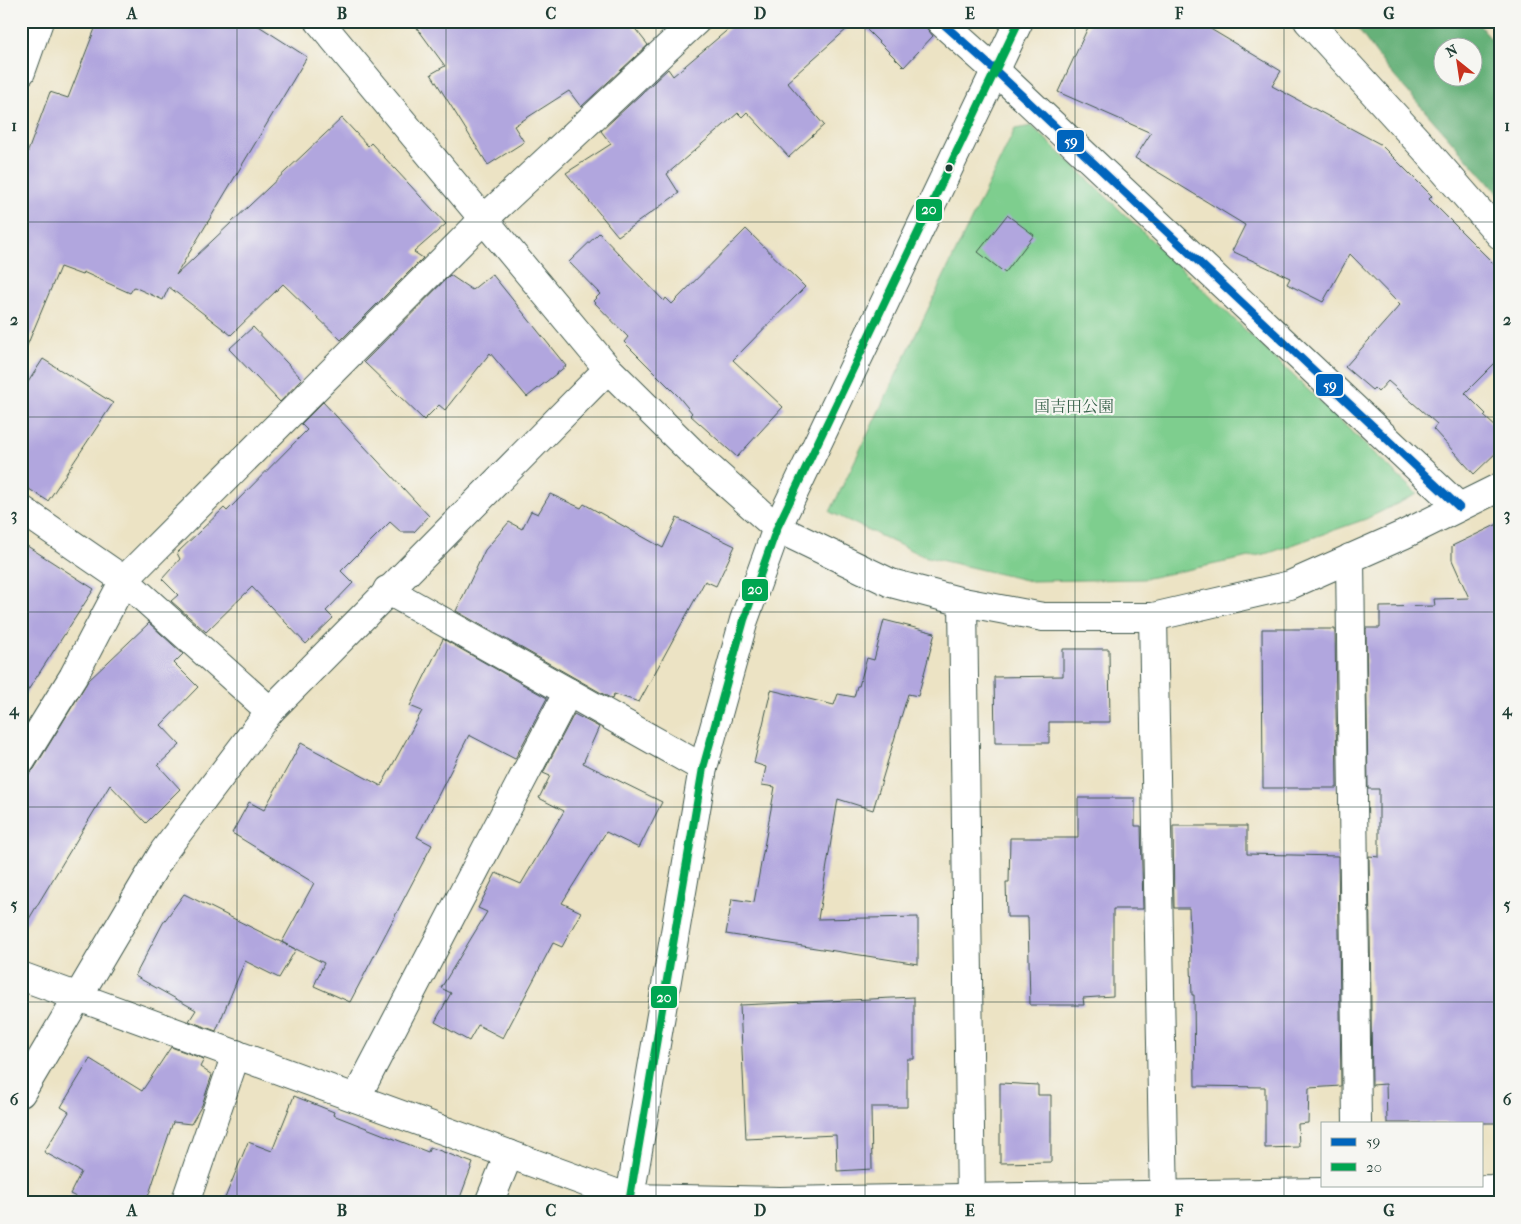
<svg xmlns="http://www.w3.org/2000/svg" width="1521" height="1224" font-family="'IM FELL French Canon','Noto Serif JP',serif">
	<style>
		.green { fill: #7ece8e; stroke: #4e8661 }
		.forest { fill: #66b179; stroke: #427756; fill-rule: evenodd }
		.building { fill: #b1a6de }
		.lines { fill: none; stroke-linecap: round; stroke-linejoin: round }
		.minor-casing { stroke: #3e564a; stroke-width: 30 }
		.minor { stroke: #fff; stroke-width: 28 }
		.bus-1-casing { stroke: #f6f6f2; stroke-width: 11 }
		.bus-2-casing { stroke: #f6f6f2; stroke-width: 11 }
		.bus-1 { stroke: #0065bd; stroke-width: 8 }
		.bus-2 { stroke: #00a651; stroke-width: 8 }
		.grid { fill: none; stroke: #1f3d34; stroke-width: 1; stroke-opacity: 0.55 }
		.bus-dot { fill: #1f3d34; stroke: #f6f6f2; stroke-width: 2 }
		.labels { text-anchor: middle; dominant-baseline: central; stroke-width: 4.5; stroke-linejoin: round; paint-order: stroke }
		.park-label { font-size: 16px; fill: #37614a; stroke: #f6f6f2 }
		.line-badge { stroke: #f6f6f2; stroke-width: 2 }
		.badge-label { font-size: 14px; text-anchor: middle; font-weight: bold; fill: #fff }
		.neatline { fill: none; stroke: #1f3d34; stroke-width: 2 }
		.grid-label { font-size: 16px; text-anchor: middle; font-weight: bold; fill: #1f3d34 }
	</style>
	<rect width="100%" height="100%" fill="#f6f6f2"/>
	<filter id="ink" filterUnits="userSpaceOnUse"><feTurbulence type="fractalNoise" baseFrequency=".02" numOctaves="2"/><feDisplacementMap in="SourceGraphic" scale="10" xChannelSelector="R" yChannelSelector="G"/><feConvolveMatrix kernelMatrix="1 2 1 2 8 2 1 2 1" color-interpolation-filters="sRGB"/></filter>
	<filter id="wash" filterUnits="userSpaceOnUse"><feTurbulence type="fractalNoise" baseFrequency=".0096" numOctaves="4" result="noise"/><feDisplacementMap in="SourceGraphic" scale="20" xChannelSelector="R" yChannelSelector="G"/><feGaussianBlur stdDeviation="1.12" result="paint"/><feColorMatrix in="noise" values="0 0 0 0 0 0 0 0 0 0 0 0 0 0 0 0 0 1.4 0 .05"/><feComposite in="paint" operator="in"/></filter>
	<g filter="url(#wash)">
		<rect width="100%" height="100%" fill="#ece3c4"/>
		<!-- green -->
		<path class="green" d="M 1032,126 L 1417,494 L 1366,519 L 1269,553 L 1143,579 L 1030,581 L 923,556 L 830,512 L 1015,129 Z"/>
		<!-- forest -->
		<path class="forest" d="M 1352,21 L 1476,21 L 1500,50 L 1500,196 L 1386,67 ZM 1444,48 L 1474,48 L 1474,78 L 1444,78 Z"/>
		<g id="blocks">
			<!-- building -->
			<g class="building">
				<path d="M 98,21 L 251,21 L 307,57 L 176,275 L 342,118 L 368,146 L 371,143 L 446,224 L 414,252 L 423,258 L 341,340 L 283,284 L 231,335 L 169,287 L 163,300 L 134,287 L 130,293 L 83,272 L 82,275 L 60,267 L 21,360 L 21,170 L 50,92 L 68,98 Z"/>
				<path d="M 412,21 L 629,21 L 648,45 L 581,107 L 569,91 L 514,126 L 524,142 L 488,165 L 431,74 L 445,66 Z"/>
				<path d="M 738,21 L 856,21 L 787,82 L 824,125 L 789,157 L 747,112 L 742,117 L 738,113 L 667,174 L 679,193 L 618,236 L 566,173 L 611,144 L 601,131 L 668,69 L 673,76 Z"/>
				<path d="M 858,21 L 925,21 L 925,26 L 933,36 L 904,67 Z"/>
				<path d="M 1091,21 L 1197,21 L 1281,71 L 1272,86 L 1380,144 L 1432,196 L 1429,199 L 1500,270 L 1500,358 L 1465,393 L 1486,414 L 1484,416 L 1500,431 L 1500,449 L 1474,474 L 1433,429 L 1437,424 L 1388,381 L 1378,392 L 1374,388 L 1372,390 L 1345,367 L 1400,305 L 1350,254 L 1323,302 L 1287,284 L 1290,278 L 1232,251 L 1245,225 L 1135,158 L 1151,133 L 1058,92 Z"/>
				<path d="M 1007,215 L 1034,235 L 1005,273 L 978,252 Z"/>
				<path d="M 746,229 L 805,287 L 733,360 L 783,407 L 737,457 L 690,415 L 692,413 L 678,396 L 624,342 L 628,337 L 593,301 L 600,294 L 569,262 L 599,233 L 664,301 L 666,298 L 672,304 Z"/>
				<path d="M 492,274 L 566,366 L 527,397 L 490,353 L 445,410 L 439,405 L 424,420 L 364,362 L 450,275 L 472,290 Z"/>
				<path d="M 253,327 L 302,379 L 280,402 L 229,349 Z"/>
				<path d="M 43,359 L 113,403 L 48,501 L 21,484 L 21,393 Z"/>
				<path d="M 323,402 L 429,516 L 414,532 L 401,532 L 390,522 L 341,571 L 353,583 L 326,611 L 333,618 L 306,644 L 252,587 L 206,632 L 171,601 L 178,595 L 162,579 L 180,559 L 177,553 L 224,508 L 227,511 L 307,430 L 301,424 Z"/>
				<path d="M 550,494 L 581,508 L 584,504 L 663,548 L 677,518 L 735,546 L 716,586 L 705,581 L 639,702 L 614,694 L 612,699 L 456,611 L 485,550 L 509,522 L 522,529 L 531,511 L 538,514 Z"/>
				<path d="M 1500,523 L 1500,661 L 1496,654 L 1497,719 L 1500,719 L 1500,815 L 1499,843 L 1497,843 L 1500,926 L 1500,1123 L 1387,1123 L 1386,1084 L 1372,1085 L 1369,856 L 1379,857 L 1379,789 L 1368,789 L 1366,628 L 1380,628 L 1380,607 L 1435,606 L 1434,599 L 1469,598 L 1452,560 L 1452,546 Z"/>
				<path d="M 21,542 L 94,589 L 21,701 Z"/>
				<path d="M 884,620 L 935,633 L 918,696 L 908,694 L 873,810 L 838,799 L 818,919 L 918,917 L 918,964 L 726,934 L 732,899 L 754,902 L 775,787 L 762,785 L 766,767 L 754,763 L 771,690 L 834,705 L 838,694 L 854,697 L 857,686 L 859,686 L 867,658 L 874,660 Z"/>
				<path d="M 149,623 L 183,654 L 174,663 L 198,687 L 161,725 L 180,745 L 158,765 L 180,789 L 146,823 L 110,785 L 21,932 L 21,777 L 29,774 L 34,769 L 88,681 Z"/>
				<path d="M 1262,629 L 1335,629 L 1337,788 L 1263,788 Z"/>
				<path d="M 443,639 L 547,698 L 515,759 L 469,735 L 417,837 L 432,845 L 350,1002 L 314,986 L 324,963 L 296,949 L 279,978 L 245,961 L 216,1031 L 189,1021 L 196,1010 L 135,976 L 163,923 L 184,894 L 295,949 L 282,942 L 314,883 L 232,833 L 249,802 L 264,810 L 301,743 L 381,786 L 422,711 L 410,706 Z"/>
				<path d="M 1063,649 L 1109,649 L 1110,722 L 1049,722 L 1049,743 L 995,743 L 994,677 L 1063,676 Z"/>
				<path d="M 574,714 L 599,727 L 583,763 L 662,802 L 639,848 L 606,832 L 562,903 L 581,912 L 562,947 L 553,943 L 503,1038 L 478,1025 L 469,1041 L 435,1022 L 451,993 L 441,988 L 487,912 L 478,908 L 496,873 L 521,884 L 564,811 L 539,798 L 550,776 L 543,773 Z"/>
				<path d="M 1078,798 L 1135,798 L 1135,826 L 1141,826 L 1143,909 L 1113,909 L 1113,996 L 1083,998 L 1084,1005 L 1030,1005 L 1028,917 L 1007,917 L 1006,882 L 1009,882 L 1010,838 L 1078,838 Z"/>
				<path d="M 1173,826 L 1247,826 L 1247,854 L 1338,856 L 1341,1086 L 1309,1088 L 1308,1123 L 1298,1124 L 1299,1147 L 1265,1148 L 1265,1087 L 1195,1086 L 1194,995 L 1192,995 L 1189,908 L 1174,908 Z"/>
				<path d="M 914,997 L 914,1059 L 907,1059 L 907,1107 L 871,1107 L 872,1169 L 837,1171 L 836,1135 L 746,1139 L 740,1005 Z"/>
				<path d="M 171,1047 L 204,1059 L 200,1067 L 212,1075 L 202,1105 L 191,1124 L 173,1122 L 146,1203 L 88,1203 L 70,1194 L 81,1172 L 44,1152 L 69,1112 L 61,1107 L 90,1059 L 142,1091 Z"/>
				<path d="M 1000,1083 L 1038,1085 L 1038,1095 L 1051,1095 L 1051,1162 L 1000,1163 Z"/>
				<path d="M 294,1096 L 334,1112 L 333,1115 L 428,1152 L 430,1147 L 473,1163 L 458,1203 L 223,1203 L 248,1142 L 272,1151 Z"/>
			</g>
		</g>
	</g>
	<g filter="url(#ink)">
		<use href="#blocks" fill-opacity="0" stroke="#3e564a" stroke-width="1"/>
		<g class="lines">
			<defs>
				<g id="minor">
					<path d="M 319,21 L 608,369 L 696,456 L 777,528 L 891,583 L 963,602 L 1043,617 L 1153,617 L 1290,585 L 1403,535 L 1500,487"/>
					<path d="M 940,21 L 996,71 L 1459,507"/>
					<path d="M 1308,21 L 1425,149 L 1500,235"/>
					<path d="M 21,72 L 39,21"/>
					<path d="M 21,509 L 124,580 L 270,711"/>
					<path d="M 1350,558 L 1357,1123"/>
					<path d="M 387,590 L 703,768"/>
					<path d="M 963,602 L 971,1203"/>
					<path d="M 1153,617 L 1164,1203"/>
					<path d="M 21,761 L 73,677 L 124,580 L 483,220 L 696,21"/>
					<path d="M 21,976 L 629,1198 L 780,1201 L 1500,1189"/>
					<path d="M 21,1093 L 164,851 L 270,711 L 608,369"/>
					<path d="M 356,1098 L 568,692"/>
					<path d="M 185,1203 L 236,1054"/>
					<path d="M 489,1203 L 509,1154"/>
					<path d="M 629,1203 L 703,768 L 744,620 L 777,528 L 1019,21"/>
				</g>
			</defs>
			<!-- minor casing -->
			<use href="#minor" class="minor-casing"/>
			<!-- minor -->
			<use href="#minor" class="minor"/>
			<defs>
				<path id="bus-1" d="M 940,21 L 996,71 L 1459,507"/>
				<path id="bus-2" d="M 629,1203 L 703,768 L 744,620 L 777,528 L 1019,21"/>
			</defs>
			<!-- bus-1 casing -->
			<use href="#bus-1" class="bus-1-casing"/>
			<!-- bus-2 casing -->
			<use href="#bus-2" class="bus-2-casing"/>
			<!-- bus-1 -->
			<use href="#bus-1" class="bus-1"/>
			<!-- bus-2 -->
			<use href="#bus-2" class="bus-2"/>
		</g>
	</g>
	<!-- grid -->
	<path class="grid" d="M 237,21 L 237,1203M 446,21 L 446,1203M 656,21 L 656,1203M 865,21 L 865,1203M 1075,21 L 1075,1203M 1284,21 L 1284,1203M 21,222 L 1500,222M 21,417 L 1500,417M 21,612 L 1500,612M 21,807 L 1500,807M 21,1002 L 1500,1002"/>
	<!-- markers -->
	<circle class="bus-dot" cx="949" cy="168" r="4.5"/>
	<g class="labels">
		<!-- park labels -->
		<g class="park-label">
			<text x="1074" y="406">国吉田公園</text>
		</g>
	</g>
	<g class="line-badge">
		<rect x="1056" y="129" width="29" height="24" rx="5" fill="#0065bd"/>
		<rect x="915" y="198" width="28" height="24" rx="5" fill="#00a651"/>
		<rect x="1315" y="373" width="29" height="24" rx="5" fill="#0065bd"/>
		<rect x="741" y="578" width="28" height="24" rx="5" fill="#00a651"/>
		<rect x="650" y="985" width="28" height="24" rx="5" fill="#00a651"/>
	</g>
	<g class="badge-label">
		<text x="1071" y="146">59</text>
		<text x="929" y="214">20</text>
		<text x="1330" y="390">59</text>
		<text x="755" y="594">20</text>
		<text x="664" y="1002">20</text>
	</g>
	<!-- margin -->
	<rect width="1521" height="1224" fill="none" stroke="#f6f6f2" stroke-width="55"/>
	<!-- legend -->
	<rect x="1321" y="1122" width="162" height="65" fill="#f6f6f2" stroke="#a0aca6"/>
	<rect x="1331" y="1138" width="25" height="8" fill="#0065bd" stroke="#a0aca6"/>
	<text x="1366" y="1146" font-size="15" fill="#1f3d34">59</text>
	<rect x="1331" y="1163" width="25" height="8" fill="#00a651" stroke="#a0aca6"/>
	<text x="1366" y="1172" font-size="15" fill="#1f3d34">20</text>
	<!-- north arrow -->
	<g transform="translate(1458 62) rotate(330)"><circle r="24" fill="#f6f6f2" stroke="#a0aca6"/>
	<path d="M0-4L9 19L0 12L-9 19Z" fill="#c8321e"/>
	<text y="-8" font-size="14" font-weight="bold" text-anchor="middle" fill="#1f3d34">N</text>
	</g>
	<rect x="28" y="28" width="1466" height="1168" class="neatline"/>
	<g class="grid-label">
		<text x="132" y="19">A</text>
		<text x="342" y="19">B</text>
		<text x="551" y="19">C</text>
		<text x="760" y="19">D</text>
		<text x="970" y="19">E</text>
		<text x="1179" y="19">F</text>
		<text x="1389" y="19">G</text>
		<text x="14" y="131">1</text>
		<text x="1507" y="131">1</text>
		<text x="14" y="325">2</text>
		<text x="1507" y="325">2</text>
		<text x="14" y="520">3</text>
		<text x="1507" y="520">3</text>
		<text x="14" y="715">4</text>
		<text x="1507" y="715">4</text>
		<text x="14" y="910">5</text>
		<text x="1507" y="910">5</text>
		<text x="14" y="1105">6</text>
		<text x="1507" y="1105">6</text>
		<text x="132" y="1216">A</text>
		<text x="342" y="1216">B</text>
		<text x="551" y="1216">C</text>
		<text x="760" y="1216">D</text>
		<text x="970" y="1216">E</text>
		<text x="1179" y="1216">F</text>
		<text x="1389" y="1216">G</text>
	</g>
</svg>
